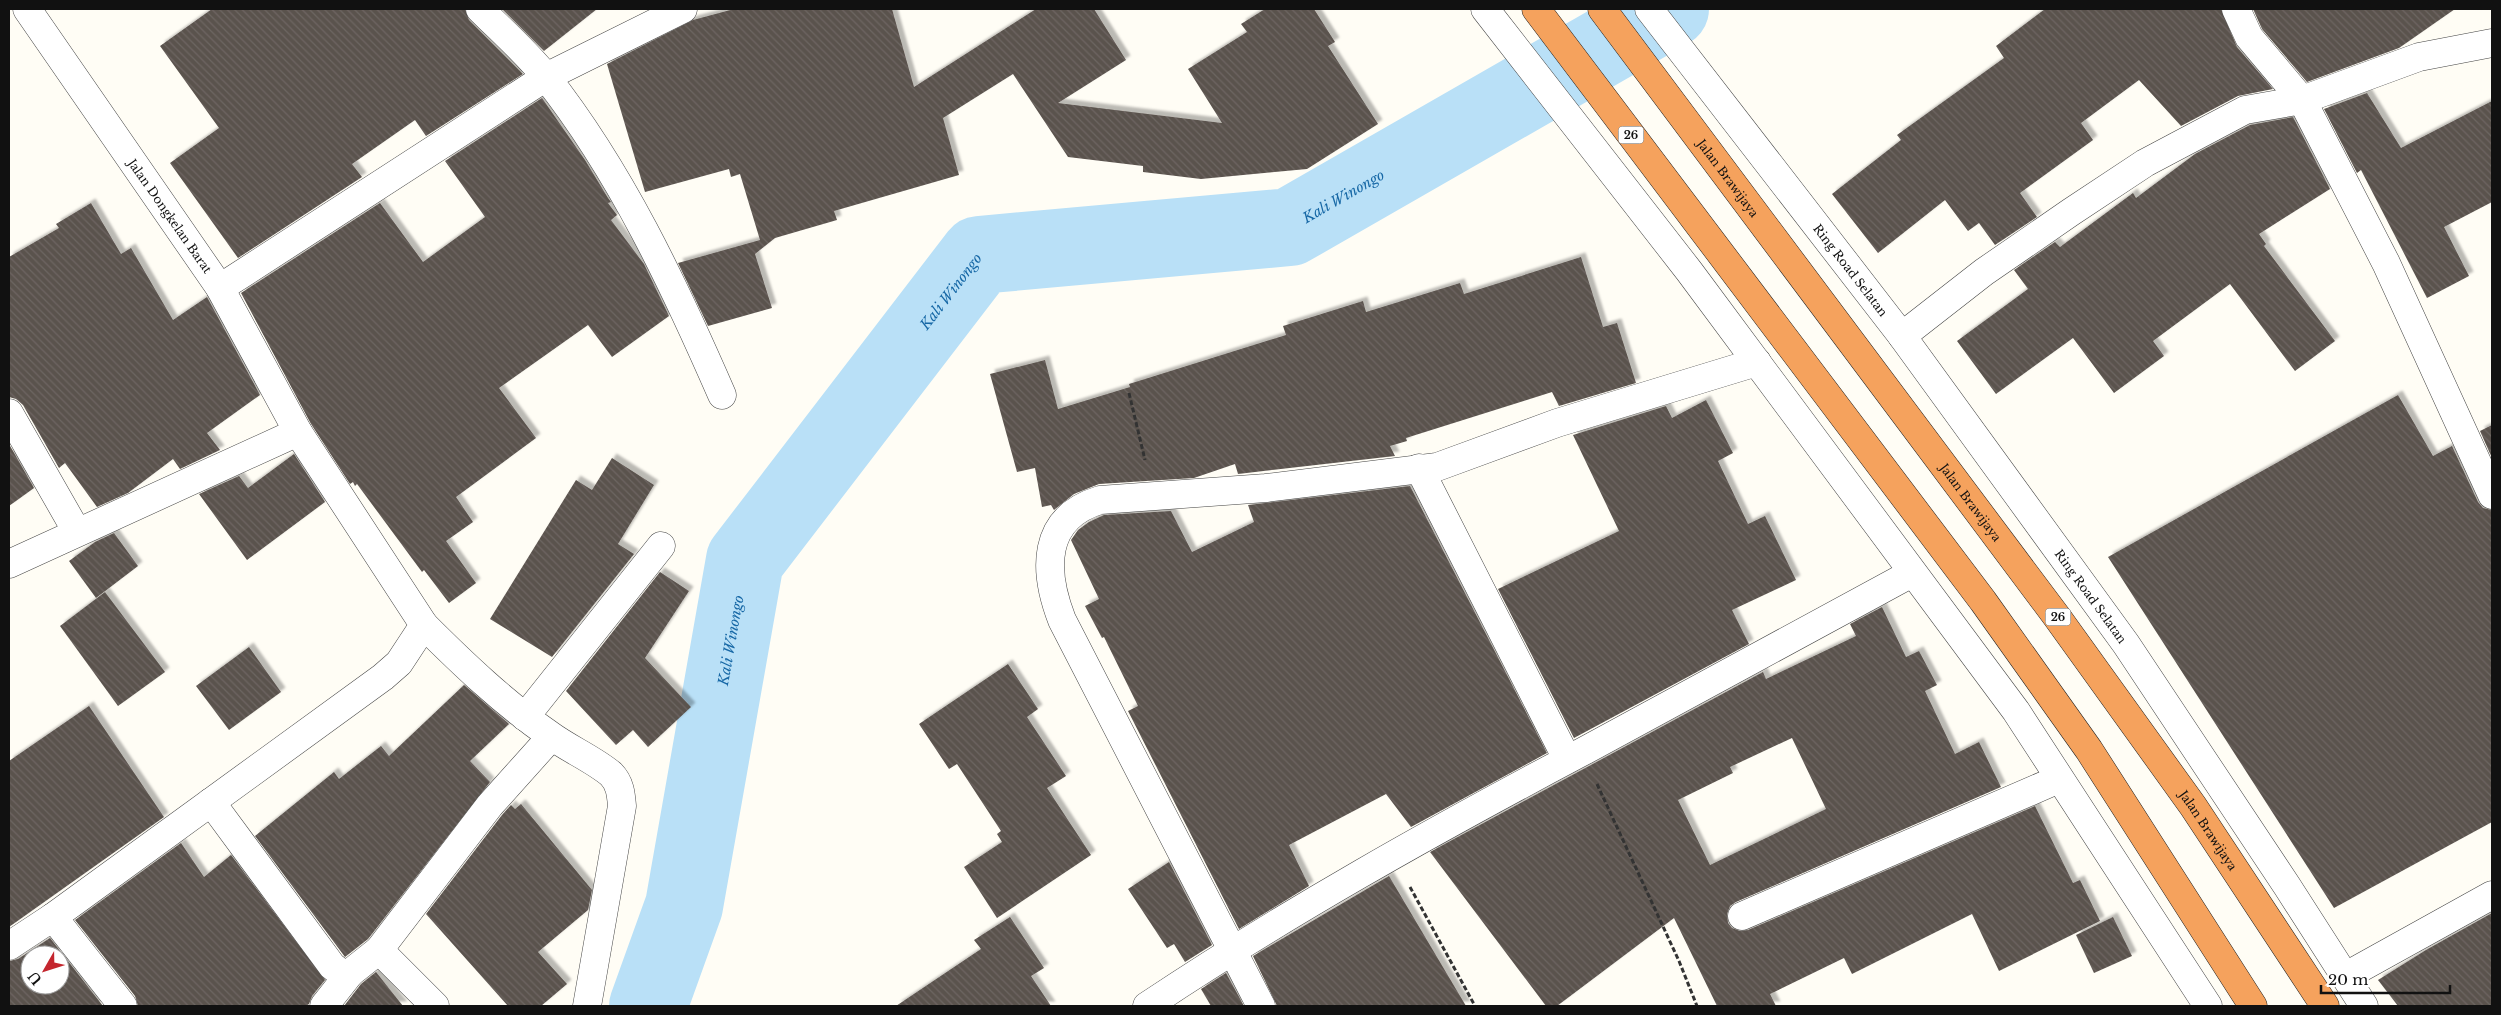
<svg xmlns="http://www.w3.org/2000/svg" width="2501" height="1015" font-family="'Libre Baskerville',serif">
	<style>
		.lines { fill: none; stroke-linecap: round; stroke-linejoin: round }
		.river { stroke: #b9e0f7; stroke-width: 78 }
		.building { fill: url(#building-back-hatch); fill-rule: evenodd; filter: url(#shadow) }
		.minor-casing { stroke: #444; stroke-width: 29 }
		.highway-casing { stroke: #222; stroke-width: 29 }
		.path { stroke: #333; stroke-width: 3; stroke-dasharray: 5 2.5; stroke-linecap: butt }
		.minor { stroke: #fff; stroke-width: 28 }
		.highway { stroke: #f5a25d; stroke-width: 28 }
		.labels { text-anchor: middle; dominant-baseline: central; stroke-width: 5; stroke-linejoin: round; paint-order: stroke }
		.shield { fill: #fff; stroke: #585858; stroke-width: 1 }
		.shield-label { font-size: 11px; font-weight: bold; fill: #111 }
		.street-label { font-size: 12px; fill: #111; stroke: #fff }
		.water-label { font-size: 14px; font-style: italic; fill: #1768a6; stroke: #fff }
	</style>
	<defs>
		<pattern id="building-back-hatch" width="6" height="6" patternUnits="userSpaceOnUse" patternTransform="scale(1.25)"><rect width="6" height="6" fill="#5a524d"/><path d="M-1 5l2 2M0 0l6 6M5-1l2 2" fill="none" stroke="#6d6662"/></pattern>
		<filter id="shadow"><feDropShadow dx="4.5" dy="-4.5" stdDeviation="1" flood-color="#0004"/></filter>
	</defs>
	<rect width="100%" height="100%" fill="#fffdf5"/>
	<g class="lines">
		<!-- river -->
		<path class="river" id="s1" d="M 648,1006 L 684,906 L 745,560 L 979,255 L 1290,227 L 1670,9"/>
	</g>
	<!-- building -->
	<g class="building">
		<path d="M 212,9 L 465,9 L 469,20 L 523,74 L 426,136 L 415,120 L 352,164 L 362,177 L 238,258 L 170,163 L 219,128 L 160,46 Z"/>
		<path d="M 502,9 L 597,9 L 544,51 Z"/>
		<path d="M 734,9 L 892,9 L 914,87 L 1036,9 L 1094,9 L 1126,60 L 1058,103 L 1222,123 L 1188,69 L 1247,32 L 1241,24 L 1265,9 L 1314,9 L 1335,42 L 1328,46 L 1378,124 L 1307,169 L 1201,179 L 1143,172 L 1143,166 L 1068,157 L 1013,74 L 943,118 L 959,175 L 834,211 L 837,220 L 775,238 L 755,254 L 772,308 L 708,326 L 678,263 L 760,240 L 740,174 L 731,177 L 729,169 L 645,192 L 607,64 L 693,20 Z"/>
		<path d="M 2045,9 L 2221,9 L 2237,47 L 2273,89 L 2238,96 L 2181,126 L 2139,80 L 2081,123 L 2093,140 L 2020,193 L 2037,217 L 1995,245 L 1979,223 L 1968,231 L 1945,200 L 1878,253 L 1832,194 L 1901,140 L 1897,135 L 2004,58 L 1996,46 Z"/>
		<path d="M 2253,9 L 2455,9 L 2399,48 L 2307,82 L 2262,29 Z"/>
		<path d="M 2367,93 L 2401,148 L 2492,101 L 2492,202 L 2444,227 L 2469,276 L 2427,298 L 2361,170 L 2357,173 L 2324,109 Z"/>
		<path d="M 542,98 L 585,160 L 608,198 L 611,202 L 608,203 L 617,215 L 611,220 L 644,264 L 669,316 L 612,357 L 588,325 L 499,388 L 536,438 L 456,497 L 473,522 L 446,541 L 476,583 L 449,603 L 424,570 L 422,572 L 357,484 L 355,486 L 353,482 L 350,484 L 311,424 L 241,293 L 380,203 L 423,262 L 485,217 L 445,161 Z"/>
		<path d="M 2293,117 L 2330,189 L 2259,234 L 2266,244 L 2264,246 L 2335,341 L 2295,371 L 2230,284 L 2153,341 L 2164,356 L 2114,393 L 2073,338 L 1996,394 L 1957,341 L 2028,289 L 2014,270 L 2055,242 L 2060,247 L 2133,193 L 2136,198 L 2195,154 L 2250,125 Z"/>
		<path d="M 91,203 L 121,254 L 131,248 L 173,320 L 207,297 L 260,395 L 207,433 L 220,450 L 180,469 L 173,459 L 128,493 L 97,507 L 65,463 L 59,468 L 23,405 L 16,399 L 9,397 L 9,257 L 59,228 L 56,224 Z"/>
		<path d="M 1581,257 L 1603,327 L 1617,323 L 1636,383 L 1559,406 L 1552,392 L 1406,438 L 1407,441 L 1390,446 L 1395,456 L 1238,474 L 1235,464 L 1194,478 L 1099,484 L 1074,494 L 1054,510 L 1051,505 L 1042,507 L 1035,468 L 1017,472 L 990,374 L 1045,360 L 1058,409 L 1130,387 L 1129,384 L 1286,335 L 1283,326 L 1363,301 L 1366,312 L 1460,283 L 1464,294 Z"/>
		<path d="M 2398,395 L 2433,456 L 2452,446 L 2478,502 L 2483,508 L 2492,510 L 2492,822 L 2334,908 L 2108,557 Z"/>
		<path d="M 1706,400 L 1733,453 L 1718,461 L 1748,524 L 1765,516 L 1796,580 L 1732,610 L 1749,644 L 1574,738 L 1498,589 L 1619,531 L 1573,435 L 1666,406 L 1672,418 Z"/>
		<path d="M 2492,425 L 2492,458 L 2480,431 Z"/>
		<path d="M 9,444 L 34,488 L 9,506 Z"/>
		<path d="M 294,454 L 325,502 L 247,560 L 199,494 L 239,476 L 248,488 Z"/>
		<path d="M 612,458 L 654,485 L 618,544 L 634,554 L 552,657 L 490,619 L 576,480 L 592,490 Z"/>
		<path d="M 1410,486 L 1547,753 L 1411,827 L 1386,794 L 1289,845 L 1309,886 L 1239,929 L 1128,711 L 1138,706 L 1104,637 L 1102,638 L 1085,606 L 1099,599 L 1071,540 L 1078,530 L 1089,522 L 1104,515 L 1171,511 L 1192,552 L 1254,522 L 1248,505 Z"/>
		<path d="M 114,533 L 138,566 L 96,598 L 69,561 L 95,542 Z"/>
		<path d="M 660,572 L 689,591 L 645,658 L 691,707 L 648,747 L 633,730 L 616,745 L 566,691 Z"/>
		<path d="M 105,592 L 165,672 L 118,706 L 60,626 Z"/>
		<path d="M 1882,607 L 1906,657 L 1919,651 L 1937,685 L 1925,691 L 1955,754 L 1979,742 L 2001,787 L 1736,902 L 1730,906 L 1727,914 L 1728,923 L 1732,928 L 1740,931 L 1748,930 L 2035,806 L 2073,883 L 2080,880 L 2100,921 L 1999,971 L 1972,914 L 1852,974 L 1844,958 L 1770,994 L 1776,1006 L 1717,1006 L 1674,918 L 1557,1006 L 1546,1006 L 1430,852 L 1763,672 L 1766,679 L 1856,636 L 1850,624 ZM 1792,738 L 1826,809 L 1710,865 L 1678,800 L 1733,773 L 1730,767 Z"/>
		<path d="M 249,647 L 281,692 L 229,730 L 196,686 Z"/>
		<path d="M 1008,664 L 1038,709 L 1027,717 L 1066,776 L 1047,788 L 1091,855 L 997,918 L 964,867 L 1002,842 L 997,834 L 1001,831 L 957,764 L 949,769 L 919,724 Z"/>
		<path d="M 464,685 L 509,724 L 470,761 L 490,782 L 368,939 L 345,957 L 255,836 L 334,772 L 339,779 L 381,746 L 389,756 Z"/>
		<path d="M 89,706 L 164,817 L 9,927 L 9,761 Z"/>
		<path d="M 521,804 L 592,890 L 588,910 L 538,952 L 567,984 L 541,1006 L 508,1006 L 426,914 L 502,815 L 511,805 L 515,809 Z"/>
		<path d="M 181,843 L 204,877 L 231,855 L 325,980 L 312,996 L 309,1004 L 306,1006 L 138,1006 L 135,996 L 75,920 Z"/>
		<path d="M 1169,862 L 1212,945 L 1185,962 L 1174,944 L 1167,948 L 1128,889 Z"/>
		<path d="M 1389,876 L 1466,1006 L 1277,1006 L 1253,956 Z"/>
		<path d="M 2492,913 L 2492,1006 L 2398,1006 L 2378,980 L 2426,950 Z"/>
		<path d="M 1010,917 L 1044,968 L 1031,976 L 1051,1006 L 896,1006 L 981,949 L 974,940 Z"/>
		<path d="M 2113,917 L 2132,956 L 2094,973 L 2076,935 Z"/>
		<path d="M 50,938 L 103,1006 L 9,1006 L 9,961 L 18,959 ZM 30,955 L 60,955 L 60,985 L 30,985 Z"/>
		<path d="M 376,972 L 403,1006 L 344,1006 L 361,984 Z"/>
		<path d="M 1226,973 L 1244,1006 L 1211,1006 L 1201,989 Z"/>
	</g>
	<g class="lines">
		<defs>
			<g id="minor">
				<path d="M 480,9 C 502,31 527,53 546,77 C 621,172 674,285 722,395"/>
				<path d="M 1485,9 L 1689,271 L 2016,711 L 2208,1006"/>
				<path id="s2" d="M 1649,9 L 1902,336 L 2126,644 L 2287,886 L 2364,1006"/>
				<path d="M 2236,9 L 2249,37 L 2302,100 L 2386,263 L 2492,495"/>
				<path d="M 220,288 L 546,77 L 683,9"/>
				<path d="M 1902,336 L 1984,272 L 2071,212 L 2145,163 L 2245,110 L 2302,100 L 2419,57 L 2492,43"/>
				<path d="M 9,413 L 77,532"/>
				<path d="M 1419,468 L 1567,759"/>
				<path d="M 9,564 L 298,432"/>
				<path d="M 424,625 C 463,664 504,703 550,735 C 569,749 593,759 611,774 C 620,783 621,794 622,806 L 587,1006"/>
				<path d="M 525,717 L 661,546"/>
				<path d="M 211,802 L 332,966 L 341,973 L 350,973 L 379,950 L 490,805 L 551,737"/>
				<path d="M 1742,916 L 2059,779"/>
				<path d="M 53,917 L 123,1006"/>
				<path d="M 9,946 L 53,917 L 383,677 L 399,663 L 424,625 L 298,432 L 220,288 L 27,9"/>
				<path d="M 379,950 L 435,1006"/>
				<path d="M 2346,976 L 2492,895"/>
				<path d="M 324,1006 L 350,973"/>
				<path d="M 1147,1006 C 1286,913 1433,831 1582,752 C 1692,693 1802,632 1912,573"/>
				<path d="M 1261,1006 L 1062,620 C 1043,571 1041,518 1100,500 L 1266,488 L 1437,467 L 1557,423 L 1757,362"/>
			</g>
			<g id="highway">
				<path d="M 1536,9 L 1983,601 L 2089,750 L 2253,1006"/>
				<path id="s3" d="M 1602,9 L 2057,617 L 2193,806 L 2325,1006"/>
			</g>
		</defs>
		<!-- minor casing -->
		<use href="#minor" class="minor-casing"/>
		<!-- highway casing -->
		<use href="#highway" class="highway-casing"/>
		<!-- path -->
		<g class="path">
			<path d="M 1129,393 L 1145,460"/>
			<path d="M 1597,784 L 1679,961 L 1697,1006"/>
			<path d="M 1410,887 L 1475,1006"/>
		</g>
		<!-- minor -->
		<use href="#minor" class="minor"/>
		<!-- highway -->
		<use href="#highway" class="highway"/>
	</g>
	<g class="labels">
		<!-- shield labels -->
		<g class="shield">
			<rect x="1618.5" y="126.5" width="25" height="17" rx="4"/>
			<rect x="2045.5" y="608.5" width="25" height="17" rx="4"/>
		</g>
		<g class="shield-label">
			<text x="1631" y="135">26</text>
			<text x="2058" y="617">26</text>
		</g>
		<!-- street labels -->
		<g class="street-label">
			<text stroke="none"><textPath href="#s3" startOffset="211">Jalan Brawijaya</textPath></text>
			<text transform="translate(170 216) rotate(55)">Jalan Dongkelan Barat</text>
			<text stroke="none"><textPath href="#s2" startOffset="330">Ring Road Selatan</textPath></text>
			<text stroke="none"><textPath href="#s3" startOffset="616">Jalan Brawijaya</textPath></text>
			<text stroke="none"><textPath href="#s2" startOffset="735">Ring Road Selatan</textPath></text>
			<text stroke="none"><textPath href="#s3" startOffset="1021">Jalan Brawijaya</textPath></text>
		</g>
		<!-- water labels -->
		<g class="water-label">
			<text stroke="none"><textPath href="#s1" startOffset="1216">Kali Winongo</textPath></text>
			<text stroke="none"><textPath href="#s1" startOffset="796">Kali Winongo</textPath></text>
			<text stroke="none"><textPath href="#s1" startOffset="376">Kali Winongo</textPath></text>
		</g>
	</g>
	<!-- border -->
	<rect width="2501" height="1015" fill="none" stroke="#111111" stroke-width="20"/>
	<!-- north arrow -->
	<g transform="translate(45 970) rotate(231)"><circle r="24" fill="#ffffff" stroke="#a0a0a0"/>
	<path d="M0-4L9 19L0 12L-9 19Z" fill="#c4262e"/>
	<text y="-8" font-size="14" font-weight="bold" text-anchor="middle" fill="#111111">U</text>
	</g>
	<!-- scale -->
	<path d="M2321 985v8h129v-8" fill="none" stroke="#111111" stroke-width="2.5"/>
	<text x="2328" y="985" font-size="15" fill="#111111" stroke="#ffffff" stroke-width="4" paint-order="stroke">20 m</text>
</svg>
